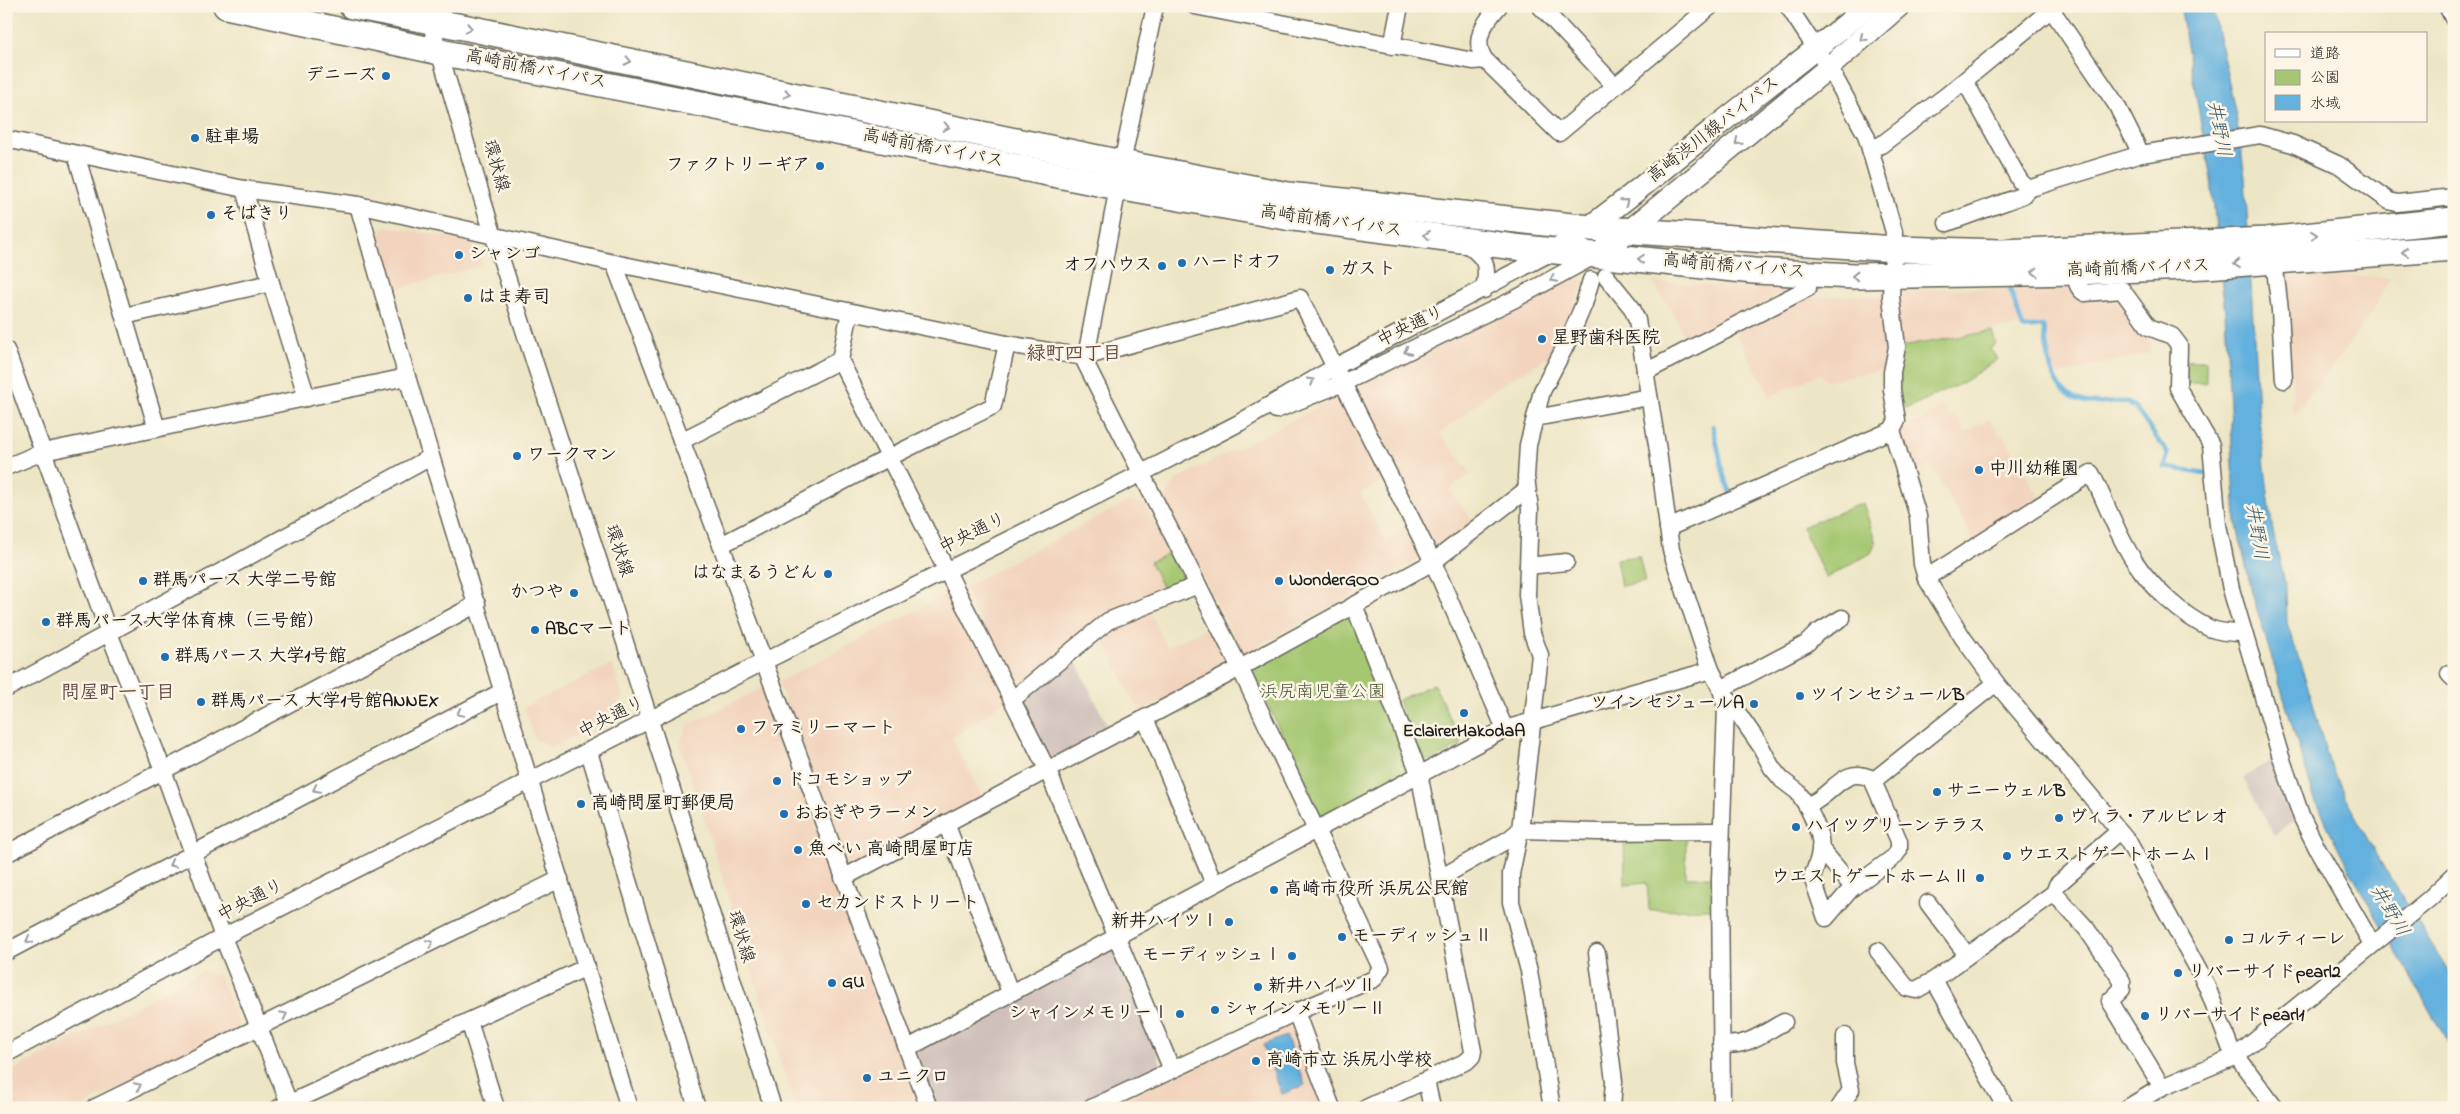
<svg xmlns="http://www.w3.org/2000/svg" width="2460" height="1114" font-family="'Indie Flower','Klee One',sans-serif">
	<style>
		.built { fill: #f2d4be }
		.industrial { fill: #cfc0ba }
		.green { fill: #a5c771; stroke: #607246 }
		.water { fill: #64b1de; stroke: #40667d }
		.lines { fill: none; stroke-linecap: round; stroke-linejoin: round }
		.stream { stroke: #64b1de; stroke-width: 4.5 }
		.minor-casing { stroke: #656358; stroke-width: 19 }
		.major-casing { stroke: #656358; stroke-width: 24 }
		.highway-casing { stroke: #656358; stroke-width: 28 }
		.minor { stroke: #fff; stroke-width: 16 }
		.major { stroke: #fff; stroke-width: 21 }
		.highway { stroke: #fff; stroke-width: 25 }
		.oneway { stroke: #999 }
		.poi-dot { fill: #1f6fb2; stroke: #fcf5e5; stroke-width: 2 }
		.labels { text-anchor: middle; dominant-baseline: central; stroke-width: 5; stroke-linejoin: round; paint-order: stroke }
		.street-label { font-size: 18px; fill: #1c1c1c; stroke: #fcf5e5 }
		.poi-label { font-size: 18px; font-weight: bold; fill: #1c1c1c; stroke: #fcf5e5; text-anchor: start }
		.park-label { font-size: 18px; fill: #4c583a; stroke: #fcf5e5 }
		.water-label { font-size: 19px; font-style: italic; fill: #39586a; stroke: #fcf5e5 }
		.neighbourhood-label { font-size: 19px; font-weight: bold; fill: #624845; stroke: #fcf5e5 }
	</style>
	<rect width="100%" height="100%" fill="#fcf5e5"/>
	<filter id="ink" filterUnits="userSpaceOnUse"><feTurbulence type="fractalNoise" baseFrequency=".02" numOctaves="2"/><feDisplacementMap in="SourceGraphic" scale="10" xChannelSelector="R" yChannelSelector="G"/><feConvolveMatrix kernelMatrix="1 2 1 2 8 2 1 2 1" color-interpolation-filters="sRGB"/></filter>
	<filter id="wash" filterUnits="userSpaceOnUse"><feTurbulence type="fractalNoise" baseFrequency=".0096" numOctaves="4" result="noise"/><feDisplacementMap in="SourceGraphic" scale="20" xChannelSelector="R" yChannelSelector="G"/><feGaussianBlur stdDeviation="1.12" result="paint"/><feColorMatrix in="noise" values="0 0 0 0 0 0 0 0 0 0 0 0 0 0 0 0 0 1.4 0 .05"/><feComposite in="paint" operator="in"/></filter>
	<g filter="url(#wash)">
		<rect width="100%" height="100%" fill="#ede6c6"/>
		<!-- built -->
		<g class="built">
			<path d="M 386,226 L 469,241 L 479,253 L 483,265 L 393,290 L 378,235 Z"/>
			<path d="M 2348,275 L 2390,278 L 2373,310 L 2336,362 L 2293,415 L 2289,294 L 2285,278 Z"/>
			<path d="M 1585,279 L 1559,351 L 1498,386 L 1440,434 L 1471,473 L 1449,490 L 1473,521 L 1438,547 L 1432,547 L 1351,390 L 1567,281 Z"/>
			<path d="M 1653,282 L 1788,289 L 1687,346 L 1676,318 Z"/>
			<path d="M 2073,288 L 2074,299 L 2119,299 L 2148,332 L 2150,353 L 2054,375 L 2043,326 L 2023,328 L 2021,325 L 1901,347 L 1895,295 L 1910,289 Z"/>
			<path d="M 1886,295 L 1893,342 L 1886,369 L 1826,381 L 1820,374 L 1770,396 L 1736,333 L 1794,300 L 1812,297 Z"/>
			<path d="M 1340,396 L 1384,481 L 1361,493 L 1385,540 L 1409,528 L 1421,552 L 1418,560 L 1247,652 L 1241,650 L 1164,501 L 1177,479 Z"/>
			<path d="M 1943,406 L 1949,418 L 1956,415 L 1966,432 L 1990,419 L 2000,436 L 2003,434 L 2041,500 L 1975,543 L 1931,465 L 1909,476 L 1897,434 Z"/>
			<path d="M 1129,501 L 1145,505 L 1184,580 L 1176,589 L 1114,612 L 1016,689 L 963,587 Z"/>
			<path d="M 952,592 L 1007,701 L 952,738 L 982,797 L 852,867 L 847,865 L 778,682 Z"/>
			<path d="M 1149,611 L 1167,647 L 1208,627 L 1225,660 L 1222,668 L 1140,713 L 1100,634 Z"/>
			<path d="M 612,664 L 623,697 L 616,714 L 552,748 L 535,739 L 524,707 Z"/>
			<path d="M 765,686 L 922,1108 L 795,1108 L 680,743 L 687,726 Z"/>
			<path d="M 203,971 L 220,977 L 240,1028 L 78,1108 L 6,1108 L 6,1074 Z"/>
			<path d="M 1287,1024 L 1294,1031 L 1322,1108 L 1107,1108 Z"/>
		</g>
		<!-- industrial -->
		<g class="industrial">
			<path d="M 1073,656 L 1109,729 L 1055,760 L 1048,753 L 1021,700 Z"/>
			<path d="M 2276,757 L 2298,818 L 2274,835 L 2243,778 Z"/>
			<path d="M 1106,948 L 1115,951 L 1160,1060 L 1160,1068 L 1073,1108 L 936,1108 L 917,1057 L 920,1047 Z"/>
		</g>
		<!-- green -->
		<g class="green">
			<path d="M 1992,331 L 1996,344 L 1990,349 L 1998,359 L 1960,384 L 1907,408 L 1901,404 L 1895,374 L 1901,347 Z"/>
			<path d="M 2183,361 L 2206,361 L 2206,383 L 2181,383 Z"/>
			<path d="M 1863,503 L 1876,543 L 1871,553 L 1826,578 L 1802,527 Z"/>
			<path d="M 1169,553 L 1184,580 L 1176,589 L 1165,593 L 1150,562 Z"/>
			<path d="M 1639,556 L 1645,582 L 1621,586 L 1616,559 Z"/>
			<path d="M 1347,615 L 1353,619 L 1410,765 L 1407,773 L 1327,816 L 1319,813 L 1253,674 L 1255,666 Z"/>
			<path d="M 1434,684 L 1462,744 L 1430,761 L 1420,758 L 1398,700 Z"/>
			<path d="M 1686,834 L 1686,877 L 1714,877 L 1714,909 L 1649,910 L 1647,883 L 1625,885 L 1624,835 Z"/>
		</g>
		<!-- water -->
		<g class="water">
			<path d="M 2180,6 L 2212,6 L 2236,115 L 2245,177 L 2258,411 L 2273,532 L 2286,587 L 2287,623 L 2311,696 L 2326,753 L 2346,799 L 2375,853 L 2454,980 L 2454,1053 L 2350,871 L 2315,801 L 2252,593 L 2236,521 L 2225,313 L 2211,180 Z"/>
			<path d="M 1286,1036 L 1305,1085 L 1282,1094 L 1263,1045 Z"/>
		</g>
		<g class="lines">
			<!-- stream -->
			<g class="stream">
				<path d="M 2010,289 L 2023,328 L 2043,326 C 2051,365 2048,400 2096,403 C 2106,404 2116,401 2127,402 L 2136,409 L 2168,454 L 2164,467 L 2210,475"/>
				<path d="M 1713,426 L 1724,476 L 1732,496"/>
			</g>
		</g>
	</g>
	<g filter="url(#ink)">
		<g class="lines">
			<defs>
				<g id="minor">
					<path d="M 425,6 C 450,83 470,162 495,240 C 589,529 682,818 773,1108"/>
					<path d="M 1195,6 L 1473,61 L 1485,60"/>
					<path d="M 1499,6 C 1485,22 1471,40 1485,60 L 1559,133 L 1711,6"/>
					<path d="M 1540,6 L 1615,86"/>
					<path d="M 1788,6 L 1835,78 L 1866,135 L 1894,232 L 1891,297 L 1897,347 L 1892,372 L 1892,390 L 1897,420 L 1892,430 L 1918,516 L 1922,564 L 1926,578 L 1963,638 L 1996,683 L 2128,841 L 2206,984 L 2230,1047 L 2275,1108"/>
					<path d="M 2049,6 L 2116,104 L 2141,154"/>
					<path d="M 2447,6 L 2454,20"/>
					<path d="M 1392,46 L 1400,6"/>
					<path d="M 1965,81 L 2020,181 L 2028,189 L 2141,154 L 2260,135 L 2293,144 L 2339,165 L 2389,201 L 2397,203 L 2454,197"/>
					<path d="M 6,139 L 244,189 L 358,205 L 614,263 L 1007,344 L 1084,357 L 1300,298 L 1433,562 L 1505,729"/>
					<path d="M 1870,148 L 1881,145 L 1947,95 L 2055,6"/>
					<path d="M 76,154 L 157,429"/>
					<path d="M 1122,163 L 1155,6"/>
					<path d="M 244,189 L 271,283 L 307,398"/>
					<path d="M 358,205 L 407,377 L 629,1108"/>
					<path d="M 1947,223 L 2013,199 L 2023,195 L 2028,189"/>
					<path d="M 1464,242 C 1486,258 1489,263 1484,290"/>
					<path d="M 2274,261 L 2280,310 L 2284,380"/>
					<path d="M 614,263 L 721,545 L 929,1108"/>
					<path d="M 2075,272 C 2076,280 2077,289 2085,293 L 2122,290 L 2149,327 L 2172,336 L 2179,345 L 2178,388 L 2211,445 L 2218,525 L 2231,589 L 2280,754 L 2302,818 L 2318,850 L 2372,944"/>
					<path d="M 1606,276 L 1632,308 L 1637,320 L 1658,451 L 1671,550 L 1711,670 L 1721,689 L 1726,707 L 1720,880 L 1722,1108"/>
					<path d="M 850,312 L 840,360 L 1047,769 L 1172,1070"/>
					<path d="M 124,316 L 271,283"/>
					<path d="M 6,350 L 109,633 L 163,770 L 223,937 L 291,1108"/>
					<path d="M 1645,372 L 1808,288 L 1809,275"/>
					<path d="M 1276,410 L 1343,383 L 1517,298 L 1596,255"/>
					<path d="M 1535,418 L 1649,397"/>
					<path d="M 681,441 L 840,360"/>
					<path d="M 6,467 L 43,452 L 407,377"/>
					<path d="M 1668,528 L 1892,430"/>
					<path d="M 721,545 L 890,457 L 993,406 L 1007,344"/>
					<path d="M 1528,566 L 1566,562"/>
					<path d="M 1926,578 L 2091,473 C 2106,501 2117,536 2135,562 C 2152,587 2181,615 2209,628 C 2219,632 2231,633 2242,633"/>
					<path d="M 1354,605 L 1419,773 L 1473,1051 L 1472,1056 L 1467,1061 L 1366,1108"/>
					<path d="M 1842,618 L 1817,633 L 1806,644 L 1721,689 L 1760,745 L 1772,768 L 1782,780 L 1798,792 L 1807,806 C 1834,795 1843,764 1872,779 L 1878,777 L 1996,683"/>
					<path d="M 2449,674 L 2454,679"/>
					<path d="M 6,689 L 431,457"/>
					<path d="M 1013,699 L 1108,621 L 1198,585"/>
					<path d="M 1145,718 L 1214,884"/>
					<path d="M 589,752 L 697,1108"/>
					<path d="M 1807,806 C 1822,837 1826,844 1812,877 L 1826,918 L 1851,889 L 1894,857 L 1899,850 L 1899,841 L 1872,779"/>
					<path d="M 946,823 L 1010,992"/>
					<path d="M 2118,832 L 2057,885 L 2054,893 L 2086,928 L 2122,981 L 2122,989 L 2110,1001 L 2162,1087"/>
					<path d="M 1820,848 L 1847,880 L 1856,884"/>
					<path d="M 6,854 L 477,604"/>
					<path d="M 843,878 L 1240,668 L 1433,562 L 1527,489"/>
					<path d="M 1440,878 L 1509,839 L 1520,830 L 1598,832 L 1721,831"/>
					<path d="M 1928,903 L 1967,955"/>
					<path d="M 1878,951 L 1907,988 L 1916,990 L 1934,980"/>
					<path d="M 6,952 L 503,691"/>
					<path d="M 1597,953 L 1614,1081 L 1612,1108"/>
					<path d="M 1296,1012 L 1332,1108"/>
					<path d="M 469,1021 L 496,1108"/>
					<path d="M 1721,1044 C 1746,1048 1763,1033 1784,1022"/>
					<path d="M 908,1048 L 1505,729 L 1711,670"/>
					<path d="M 6,1054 L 223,937 L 763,662 L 1140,474 L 1239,423 L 1335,367 L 1552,252"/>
					<path d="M 1426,1080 L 1432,1108"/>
					<path d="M 94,1108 L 560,879"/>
					<path d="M 279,1108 L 587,967"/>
					<path d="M 1091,1108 L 1296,1012 L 1374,979 L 1381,968 L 1240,668 L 1085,362 L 1118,187"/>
					<path d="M 1552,1108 L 1529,971 L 1511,902 L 1511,874 L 1520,830 L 1540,655 L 1532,633 L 1527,595 L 1530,509 L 1526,477 L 1528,445 L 1542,391 L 1569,339 L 1584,304 L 1591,280"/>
					<path d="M 1839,1108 L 1851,1090 L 1845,1063 L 1845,1036"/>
					<path d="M 2006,1108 L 1934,980 L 2054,893"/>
					<path d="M 2127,1108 L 2162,1087 L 2236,1056 L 2429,899 L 2454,875"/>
				</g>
				<g id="major">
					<path d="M 1556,250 C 1611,214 1656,174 1707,134 C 1761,91 1815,51 1868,6"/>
					<path d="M 1596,255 L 1629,231 L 1827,69 L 1899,6"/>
				</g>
				<g id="highway">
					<path d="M 226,6 L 440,52 L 1118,187 L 1286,217 L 1515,247 L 1754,271 L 1854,276 L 2075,272 L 2206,266 L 2454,248"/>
					<path d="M 352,6 L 468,28 L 1122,163 L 1288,195 L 1590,228 L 1895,249 L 2002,252 L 2266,240 L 2454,220"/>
				</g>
			</defs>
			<!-- minor casing -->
			<use href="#minor" class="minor-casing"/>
			<!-- major casing -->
			<use href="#major" class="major-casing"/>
			<!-- highway casing -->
			<use href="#highway" class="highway-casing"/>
			<!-- minor -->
			<use href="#minor" class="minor"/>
			<!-- major -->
			<use href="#major" class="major"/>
			<!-- highway -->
			<use href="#highway" class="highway"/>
		</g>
		<!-- one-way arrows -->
		<defs><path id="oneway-chevron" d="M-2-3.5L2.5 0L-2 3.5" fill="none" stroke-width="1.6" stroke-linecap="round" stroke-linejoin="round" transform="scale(1.25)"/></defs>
		<g class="oneway">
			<use href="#oneway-chevron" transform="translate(469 28) rotate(11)"/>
			<use href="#oneway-chevron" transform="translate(1863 38) rotate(139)"/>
			<use href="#oneway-chevron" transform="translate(628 61) rotate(12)"/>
			<use href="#oneway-chevron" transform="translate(787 94) rotate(12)"/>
			<use href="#oneway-chevron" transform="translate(946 127) rotate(12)"/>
			<use href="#oneway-chevron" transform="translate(1738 142) rotate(141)"/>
			<use href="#oneway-chevron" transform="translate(1625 202) rotate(-40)"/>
			<use href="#oneway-chevron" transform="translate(1427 235) rotate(-173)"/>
			<use href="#oneway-chevron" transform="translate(2314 235) rotate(-6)"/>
			<use href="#oneway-chevron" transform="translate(2405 252) rotate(176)"/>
			<use href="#oneway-chevron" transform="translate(1641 259) rotate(-175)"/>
			<use href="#oneway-chevron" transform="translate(2237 264) rotate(176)"/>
			<use href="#oneway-chevron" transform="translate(2035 272) rotate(179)"/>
			<use href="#oneway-chevron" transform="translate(1855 276) rotate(180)"/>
			<use href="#oneway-chevron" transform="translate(1553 279) rotate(153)"/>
			<use href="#oneway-chevron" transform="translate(1407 351) rotate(154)"/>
			<use href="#oneway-chevron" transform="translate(1311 381) rotate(-30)"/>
			<use href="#oneway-chevron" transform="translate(460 713) rotate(152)"/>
			<use href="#oneway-chevron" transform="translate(316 789) rotate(152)"/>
			<use href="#oneway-chevron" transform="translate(172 864) rotate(152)"/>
			<use href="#oneway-chevron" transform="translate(29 940) rotate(152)"/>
			<use href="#oneway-chevron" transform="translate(430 943) rotate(-26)"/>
			<use href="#oneway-chevron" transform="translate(284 1015) rotate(-26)"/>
			<use href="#oneway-chevron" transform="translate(138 1086) rotate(-26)"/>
		</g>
	</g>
	<!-- markers -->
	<g class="poi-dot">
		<circle cx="386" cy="76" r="5"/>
		<circle cx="195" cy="138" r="5"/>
		<circle cx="820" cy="166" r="5"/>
		<circle cx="211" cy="215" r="5"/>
		<circle cx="459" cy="255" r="5"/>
		<circle cx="1182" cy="263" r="5"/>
		<circle cx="1162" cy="266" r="5"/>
		<circle cx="1330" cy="270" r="5"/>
		<circle cx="468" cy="298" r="5"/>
		<circle cx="1542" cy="339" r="5"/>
		<circle cx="517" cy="456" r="5"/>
		<circle cx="1979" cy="470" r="5"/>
		<circle cx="828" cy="574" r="5"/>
		<circle cx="143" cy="581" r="5"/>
		<circle cx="1279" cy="581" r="5"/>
		<circle cx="574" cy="593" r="5"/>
		<circle cx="46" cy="622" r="5"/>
		<circle cx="535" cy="630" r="5"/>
		<circle cx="165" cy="657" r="5"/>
		<circle cx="1800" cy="696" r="5"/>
		<circle cx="201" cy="702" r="5"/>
		<circle cx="1754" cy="704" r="5"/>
		<circle cx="1464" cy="713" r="5"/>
		<circle cx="741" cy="729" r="5"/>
		<circle cx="777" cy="781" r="5"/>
		<circle cx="1937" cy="792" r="5"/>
		<circle cx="581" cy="804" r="5"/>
		<circle cx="784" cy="814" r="5"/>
		<circle cx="2059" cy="818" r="5"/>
		<circle cx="1796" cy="827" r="5"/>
		<circle cx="798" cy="850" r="5"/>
		<circle cx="2007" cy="856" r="5"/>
		<circle cx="1980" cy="878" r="5"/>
		<circle cx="1274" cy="890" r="5"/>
		<circle cx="806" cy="904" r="5"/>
		<circle cx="1229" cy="922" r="5"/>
		<circle cx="1342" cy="937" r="5"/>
		<circle cx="2229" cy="940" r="5"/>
		<circle cx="1292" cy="956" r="5"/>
		<circle cx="2178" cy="973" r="5"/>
		<circle cx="832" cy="983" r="5"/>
		<circle cx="1258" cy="987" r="5"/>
		<circle cx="1215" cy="1010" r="5"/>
		<circle cx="1180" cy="1014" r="5"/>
		<circle cx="2145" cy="1016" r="5"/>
		<circle cx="1256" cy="1061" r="5"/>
		<circle cx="867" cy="1078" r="5"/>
	</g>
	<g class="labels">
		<!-- street labels -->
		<g class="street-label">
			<text transform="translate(536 70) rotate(11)">高崎前橋バイパス</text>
			<text transform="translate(1714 130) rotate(-38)">高崎渋川線バイパス</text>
			<text transform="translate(933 149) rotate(11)">高崎前橋バイパス</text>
			<text transform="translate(495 166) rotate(74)">環状線</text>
			<text transform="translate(1331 222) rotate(8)">高崎前橋バイパス</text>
			<text transform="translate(1734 267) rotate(5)">高崎前橋バイパス</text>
			<text transform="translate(2138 269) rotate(-2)">高崎前橋バイパス</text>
			<text transform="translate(1411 327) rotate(-26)">中央通り</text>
			<text transform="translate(973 534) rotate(-26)">中央通り</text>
			<text transform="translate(618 551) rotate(72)">環状線</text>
			<text transform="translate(612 718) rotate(-27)">中央通り</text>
			<text transform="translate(251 901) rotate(-27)">中央通り</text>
			<text transform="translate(740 937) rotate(73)">環状線</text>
		</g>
		<!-- poi labels -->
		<g class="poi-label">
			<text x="376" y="76" text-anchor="end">デニーズ</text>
			<text x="205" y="138">駐車場</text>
			<text x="810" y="166" text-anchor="end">ファクトリーギア</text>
			<text x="221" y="215">そばきり</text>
			<text x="469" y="255">シャンゴ</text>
			<text x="1192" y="263">ハードオフ</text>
			<text x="1152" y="266" text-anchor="end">オフハウス</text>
			<text x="1340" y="270">ガスト</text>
			<text x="478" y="298">はま寿司</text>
			<text x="1552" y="339">星野歯科医院</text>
			<text x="527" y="456">ワークマン</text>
			<text x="1989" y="470">中川幼稚園</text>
			<text x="818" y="574" text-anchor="end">はなまるうどん</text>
			<text x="153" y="581">群馬パース 大学二号館</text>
			<text x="1289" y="581">WonderGOO</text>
			<text x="564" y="593" text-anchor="end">かつや</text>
			<text x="56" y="622">群馬パース大学体育棟（三号館）</text>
			<text x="545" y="630">ABCマート</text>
			<text x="175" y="657">群馬パース 大学1号館</text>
			<text x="1810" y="696">ツインセジュールB</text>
			<text x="211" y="702">群馬パース 大学1号館ANNEX</text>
			<text x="1744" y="704" text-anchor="end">ツインセジュールA</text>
			<text x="751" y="729">ファミリーマート</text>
			<text x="1464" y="732" text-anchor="middle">EclairerHakodaA</text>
			<text x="787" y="781">ドコモショップ</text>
			<text x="1947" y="792">サニーウェルB</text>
			<text x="591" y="804">高崎問屋町郵便局</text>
			<text x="794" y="814">おおぎやラーメン</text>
			<text x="2069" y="818">ヴィラ・アルビレオ</text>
			<text x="1806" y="827">ハイツグリーンテラス</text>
			<text x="808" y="850">魚べい 高崎問屋町店</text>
			<text x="2017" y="856">ウエストゲートホームⅠ</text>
			<text x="1970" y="878" text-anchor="end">ウエストゲートホームⅡ</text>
			<text x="1284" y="890">高崎市役所 浜尻公民館</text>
			<text x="816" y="904">セカンドストリート</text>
			<text x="1219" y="922" text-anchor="end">新井ハイツⅠ</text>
			<text x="1352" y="937">モーディッシュⅡ</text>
			<text x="2239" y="940">コルティーレ</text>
			<text x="1282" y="956" text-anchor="end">モーディッシュⅠ</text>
			<text x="2188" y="973">リバーサイドpearl2</text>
			<text x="842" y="983">GU</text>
			<text x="1268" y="987">新井ハイツⅡ</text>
			<text x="1225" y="1010">シャインメモリーⅡ</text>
			<text x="1170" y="1014" text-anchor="end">シャインメモリーⅠ</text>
			<text x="2155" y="1016">リバーサイドpearl1</text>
			<text x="1266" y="1061">高崎市立 浜尻小学校</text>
			<text x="877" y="1078">ユニクロ</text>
		</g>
		<!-- park labels -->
		<g class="park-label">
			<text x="1323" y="693">浜尻南児童公園</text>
		</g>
		<!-- water labels -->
		<g class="water-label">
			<text transform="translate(2218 129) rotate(79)">井野川</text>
			<text transform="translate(2256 532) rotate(81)">井野川</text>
			<text transform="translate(2389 911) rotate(59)">井野川</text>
		</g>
		<!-- neighbourhood labels -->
		<g class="neighbourhood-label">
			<text x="1074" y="354">緑町四丁目</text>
			<text x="118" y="693">問屋町一丁目</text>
		</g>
	</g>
	<!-- margin -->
	<rect width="2460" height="1114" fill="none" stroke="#fcf5e5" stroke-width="25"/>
	<!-- legend -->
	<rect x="2265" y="32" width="162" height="90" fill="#fcf5e5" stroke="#a29e95"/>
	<rect x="2275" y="49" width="25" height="8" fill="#ffffff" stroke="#a29e95"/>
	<text x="2310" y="58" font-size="15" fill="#1c1c1c">道路</text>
	<rect x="2275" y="70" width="25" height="15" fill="#a5c771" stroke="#a29e95"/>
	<text x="2310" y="82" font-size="15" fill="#1c1c1c">公園</text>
	<rect x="2275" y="95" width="25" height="15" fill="#64b1de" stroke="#a29e95"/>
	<text x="2310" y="108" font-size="15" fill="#1c1c1c">水域</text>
</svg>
